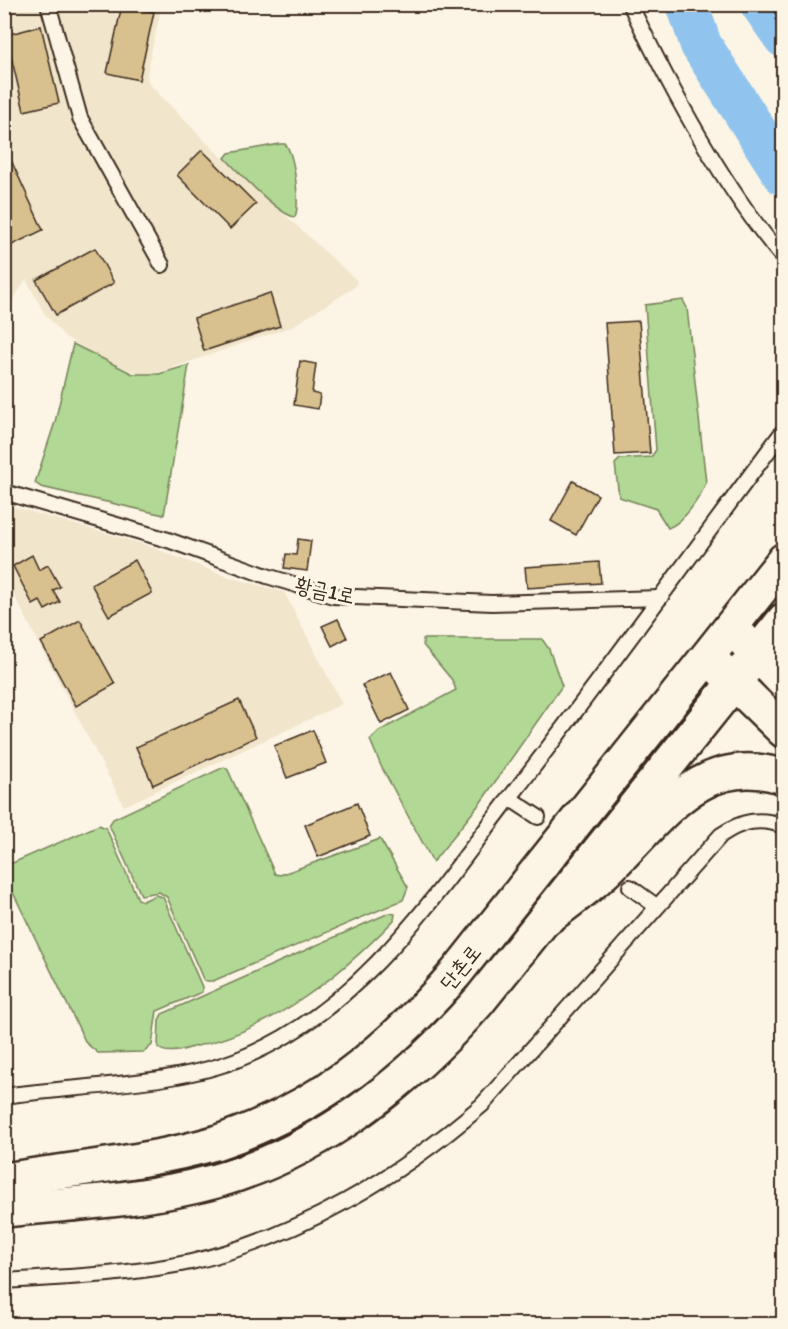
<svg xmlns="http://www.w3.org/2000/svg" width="788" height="1329" font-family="Itim,'Poor Story',sans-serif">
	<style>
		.built { fill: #f1e5cb }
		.green { fill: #b1d894; stroke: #768159; stroke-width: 1.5 }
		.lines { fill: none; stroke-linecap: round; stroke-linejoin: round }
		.river { stroke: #90c4ee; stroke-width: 42 }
		.building { fill: #d8c08f; stroke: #3b2a1e; stroke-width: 1.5 }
		.service-casing { stroke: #3b2a1e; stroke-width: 18 }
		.secondary-casing { stroke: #3b2a1e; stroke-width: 38 }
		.motorway-casing { stroke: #3b2a1e; stroke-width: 38 }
		.service { stroke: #fcf5e5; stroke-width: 14 }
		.secondary { stroke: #fcf5e5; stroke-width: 33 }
		.motorway { stroke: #fcf5e5; stroke-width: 33 }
		.labels { text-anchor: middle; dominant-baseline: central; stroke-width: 6; stroke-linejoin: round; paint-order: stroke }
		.street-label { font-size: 21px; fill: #3b2a1e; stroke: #fcf5e5 }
	</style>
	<rect width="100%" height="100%" fill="#fcf5e5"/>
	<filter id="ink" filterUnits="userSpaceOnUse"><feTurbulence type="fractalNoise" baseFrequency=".0167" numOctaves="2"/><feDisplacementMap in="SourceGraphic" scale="12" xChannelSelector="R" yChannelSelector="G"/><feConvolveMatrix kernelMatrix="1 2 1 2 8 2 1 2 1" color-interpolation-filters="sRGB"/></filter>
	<g filter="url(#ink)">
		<!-- built -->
		<g class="built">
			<path d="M 4,5 L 162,5 L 149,62 L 147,76 L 149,84 L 214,150 L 357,281 L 355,287 L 291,327 L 160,372 L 146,374 L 134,372 L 103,359 L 64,336 L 44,313 L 26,279 L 10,305 L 5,304 Z"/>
			<path d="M 4,504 L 143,544 L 229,577 L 284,592 L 342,704 L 124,806 L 5,578 Z"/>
		</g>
		<!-- green -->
		<g class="green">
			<path d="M 280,144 L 285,144 C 295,154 300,205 295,217 C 280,216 236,170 225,158 L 229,153 Z"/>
			<path d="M 683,300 L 687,308 L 706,483 C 699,499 684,522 668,528 L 656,509 L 619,497 L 615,464 L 620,459 L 651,457 L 656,450 L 645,305 Z"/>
			<path d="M 73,344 L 133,374 L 159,374 L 189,365 L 164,515 L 41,487 L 35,483 L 55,422 Z"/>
			<path d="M 423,639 L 542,639 L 549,649 L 562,686 L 481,802 L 433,862 L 381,766 L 370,740 L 379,731 L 456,690 L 452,680 L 423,645 Z"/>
			<path d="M 224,767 L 228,770 L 275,874 L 280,875 L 380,839 L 408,887 L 403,900 L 213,981 L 204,981 L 167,897 L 159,892 L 141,895 L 109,825 L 113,819 Z"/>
			<path d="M 99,825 L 106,828 L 138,899 L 143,901 L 156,895 L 163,897 L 202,987 L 202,992 L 157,1011 L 152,1045 L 144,1052 L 98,1053 L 86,1043 L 5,876 L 10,864 Z"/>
			<path d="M 389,913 L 395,914 L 394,920 C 339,977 273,1030 193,1047 C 182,1050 168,1055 158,1048 L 159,1020 L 162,1014 Z"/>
		</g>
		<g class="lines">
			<!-- river -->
			<g class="river">
				<path d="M 687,4 L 701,45 L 784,175"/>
				<path d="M 761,4 L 784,37"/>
			</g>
		</g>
		<!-- building -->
		<g class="building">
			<path d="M 122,5 L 154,12 L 139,80 L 107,73 Z"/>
			<path d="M 41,26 L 59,103 L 24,111 L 6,35 Z"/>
			<path d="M 202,150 L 256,204 L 230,229 L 177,175 Z"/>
			<path d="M 10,158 L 43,230 L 12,245 L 4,230 L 4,160 Z"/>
			<path d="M 95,248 L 114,283 L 56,315 L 36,280 Z"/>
			<path d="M 4,267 L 11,268 L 6,302 L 4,302 Z"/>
			<path d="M 270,293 L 280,326 L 204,351 L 194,318 Z"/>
			<path d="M 639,321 L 650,453 L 615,455 L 605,323 Z"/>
			<path d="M 300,361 L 316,364 L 312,393 L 320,395 L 318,409 L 294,405 Z"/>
			<path d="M 573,481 L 598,495 L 576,535 L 551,521 Z"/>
			<path d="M 298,539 L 311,541 L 307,571 L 284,568 L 286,554 L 296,555 Z"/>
			<path d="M 32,555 L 39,570 L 48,565 L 60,587 L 53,590 L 60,602 L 45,610 L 40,601 L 33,605 L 13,566 Z"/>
			<path d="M 135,560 L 152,593 L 109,616 L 91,584 Z"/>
			<path d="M 599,562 L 601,583 L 527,588 L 525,567 Z"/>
			<path d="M 338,619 L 347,638 L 332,646 L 322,626 Z"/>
			<path d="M 80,620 L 115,684 L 76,706 L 41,642 Z"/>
			<path d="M 391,672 L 409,710 L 381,724 L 362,685 Z"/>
			<path d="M 239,700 L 256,737 L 153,785 L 136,747 Z"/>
			<path d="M 313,730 L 326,763 L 287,778 L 274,746 Z"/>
			<path d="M 357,803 L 370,836 L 318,857 L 305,825 Z"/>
		</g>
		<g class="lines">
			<defs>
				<g id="service">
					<path d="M 48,4 L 80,118 L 162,265"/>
					<path d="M 630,4 C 670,88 724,189 784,259"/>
					<path d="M 4,492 L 168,540 L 267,576 L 333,596 L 492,603 L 660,598"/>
					<path d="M 509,798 L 538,817"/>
					<path d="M 630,887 L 656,906"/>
					<path d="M 4,1096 C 79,1085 176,1086 244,1057 C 366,1006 438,890 515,791 C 607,672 694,550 784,430"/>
					<path d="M 4,1281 C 66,1277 130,1275 191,1262 C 299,1237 399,1177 482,1105 L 721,835 C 742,821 759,817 784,826"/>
				</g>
				<g id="secondary">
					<path d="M 4,1180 C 70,1169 152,1162 215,1143 C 316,1110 388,1052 456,973 L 784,560"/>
					<path d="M 4,1210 C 75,1203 148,1200 216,1181 C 322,1151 408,1082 479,1001 L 784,620"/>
				</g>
				<g id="motorway">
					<path d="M 731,627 L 784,682"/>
					<path d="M 708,657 L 784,731"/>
					<path d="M 544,920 C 568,903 591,886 612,865 C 662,816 703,750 784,777"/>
				</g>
			</defs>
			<!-- service casing -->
			<use href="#service" class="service-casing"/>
			<!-- secondary casing -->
			<use href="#secondary" class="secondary-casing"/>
			<!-- motorway casing -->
			<use href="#motorway" class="motorway-casing"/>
			<!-- service -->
			<use href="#service" class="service"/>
			<!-- secondary -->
			<use href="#secondary" class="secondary"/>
			<!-- motorway -->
			<use href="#motorway" class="motorway"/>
		</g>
	</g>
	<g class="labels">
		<!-- street labels -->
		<g class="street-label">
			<text transform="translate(325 590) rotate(12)">황금1로</text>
			<text transform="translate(460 967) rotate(-51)">단촌로</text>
		</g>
	</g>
	<!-- margin -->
	<rect width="788" height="1329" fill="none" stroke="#fcf5e5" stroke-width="24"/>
	<rect x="12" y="12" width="764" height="1305" fill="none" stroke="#3b2a1e" stroke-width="2" filter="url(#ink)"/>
</svg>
